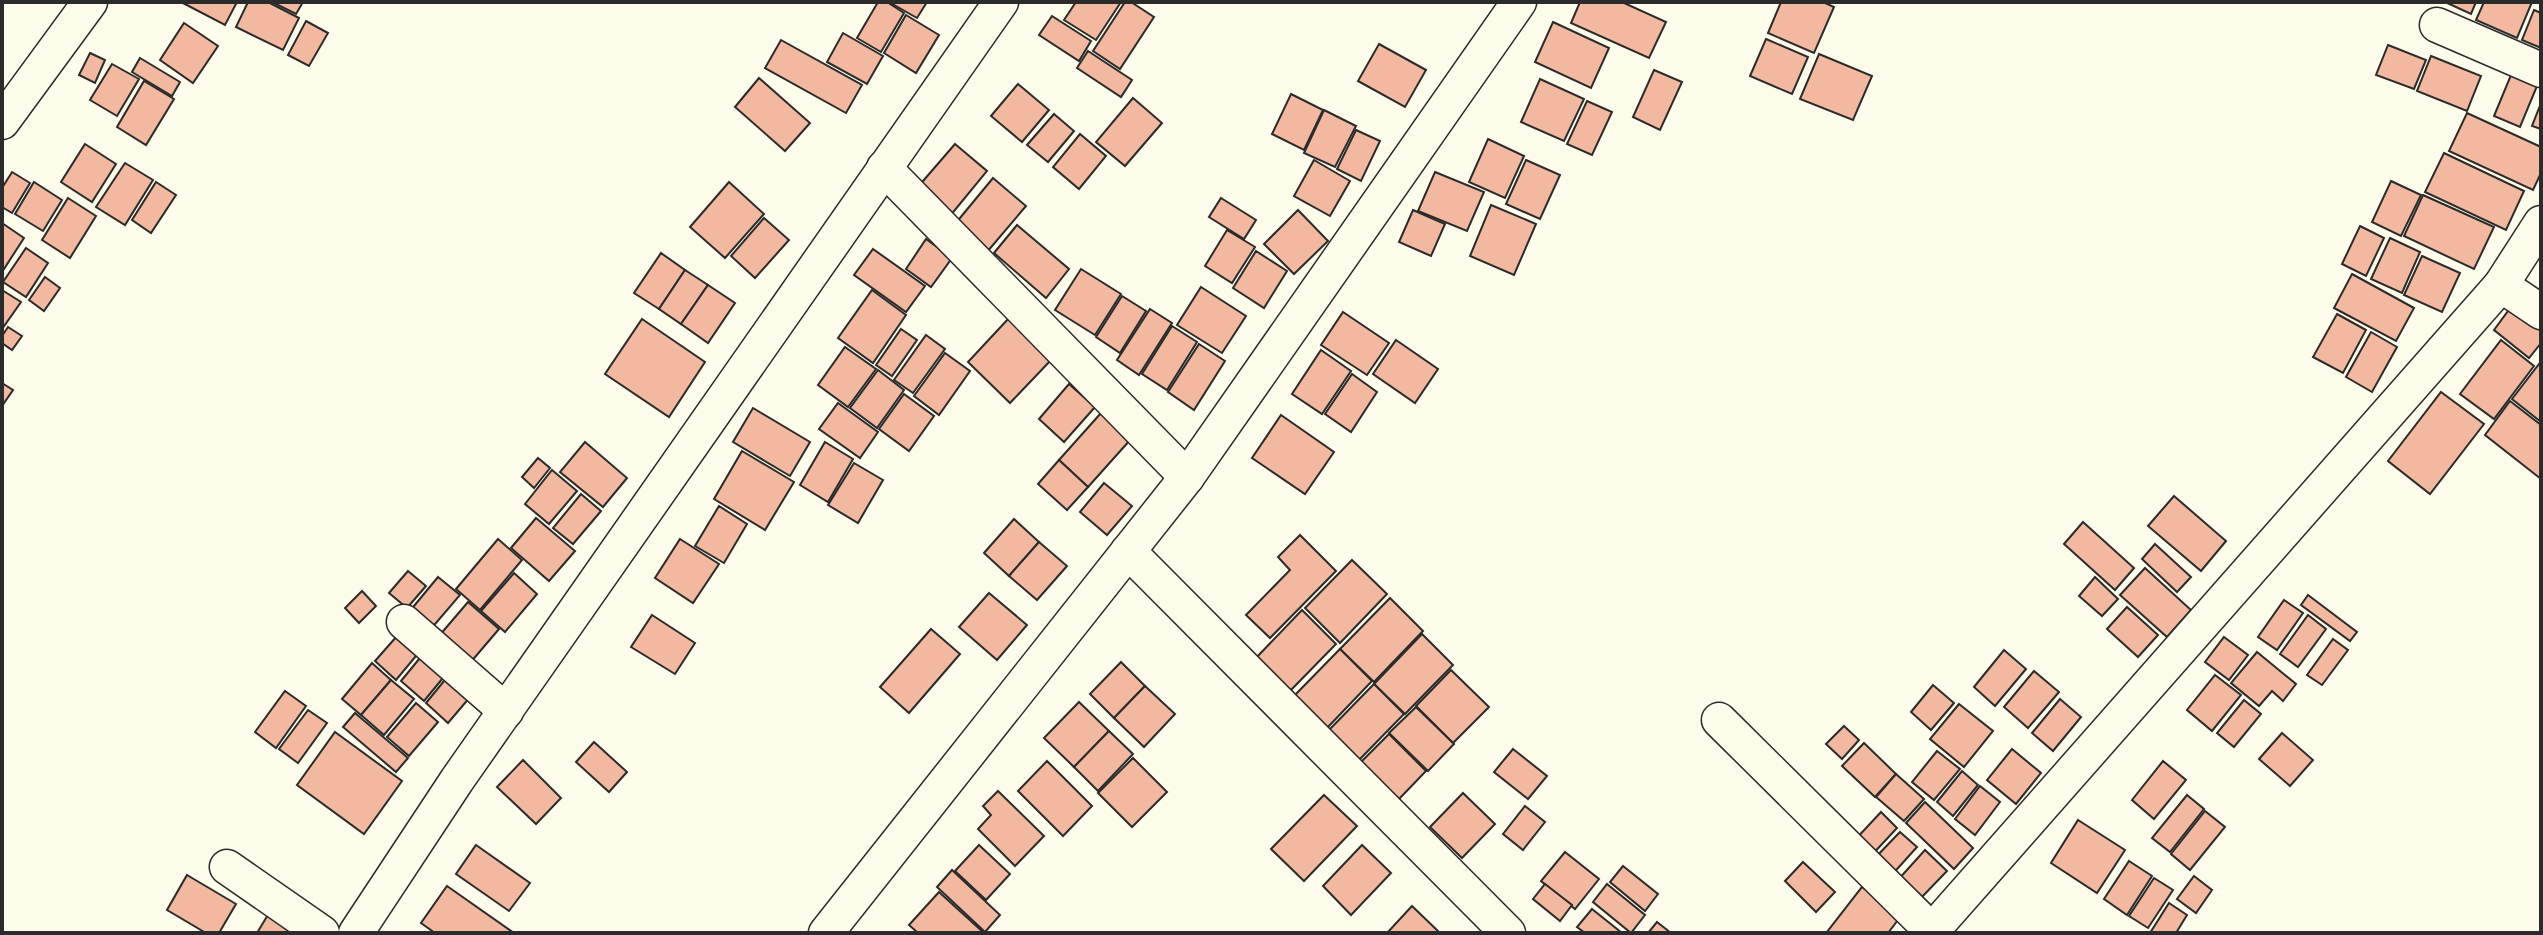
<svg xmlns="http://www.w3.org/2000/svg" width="2543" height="935" font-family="'Noto Sans',sans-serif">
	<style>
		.building { fill: #f2b8a0; stroke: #2b2b2b; stroke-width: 2 }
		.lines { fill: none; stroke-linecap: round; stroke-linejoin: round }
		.minor-casing { stroke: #2b2b2b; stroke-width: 37 }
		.minor { stroke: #fdfbea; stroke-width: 34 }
	</style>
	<rect width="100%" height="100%" fill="#fdfbea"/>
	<!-- building -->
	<g class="building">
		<path d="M 181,2 L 237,2 L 225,25 Z"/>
		<path d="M 248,2 L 268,2 L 299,18 L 283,50 L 236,27 Z"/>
		<path d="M 272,2 L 303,2 L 296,14 Z"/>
		<path d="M 878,2 L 887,2 L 904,13 L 881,52 L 857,38 Z"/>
		<path d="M 889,2 L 927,2 L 917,18 Z"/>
		<path d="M 1076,2 L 1121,2 L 1096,40 L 1064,20 Z"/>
		<path d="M 1125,2 L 1131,2 L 1154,17 L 1120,69 L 1093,51 Z"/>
		<path d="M 1580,2 L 1622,2 L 1666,22 L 1649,58 L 1571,23 Z"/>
		<path d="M 1781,2 L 1823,2 L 1834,7 L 1814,53 L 1768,33 Z"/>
		<path d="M 2445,2 L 2476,2 L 2471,14 Z"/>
		<path d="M 2484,2 L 2532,2 L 2517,38 L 2476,20 Z"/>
		<path d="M 2534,10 L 2541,13 L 2541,48 L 2522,40 Z"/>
		<path d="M 906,15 L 939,35 L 916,73 L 884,53 Z"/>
		<path d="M 1052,16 L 1091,41 L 1079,61 L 1039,35 Z"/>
		<path d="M 306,21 L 328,33 L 309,66 L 288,55 Z"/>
		<path d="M 1553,22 L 1609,48 L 1591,88 L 1535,62 Z"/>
		<path d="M 184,23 L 218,46 L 193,83 L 160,60 Z"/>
		<path d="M 843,33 L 883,56 L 867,84 L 827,62 Z"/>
		<path d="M 1766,39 L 1808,57 L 1792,94 L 1750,76 Z"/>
		<path d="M 781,40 L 862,85 L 846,113 L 765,68 Z"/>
		<path d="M 1379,44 L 1426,70 L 1405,107 L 1358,81 Z"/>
		<path d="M 2388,45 L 2426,60 L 2414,89 L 2376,75 Z"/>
		<path d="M 1088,51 L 1132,80 L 1121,97 L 1077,68 Z"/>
		<path d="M 90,53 L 105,60 L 95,83 L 79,75 Z"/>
		<path d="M 1819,54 L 1872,76 L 1853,120 L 1800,99 Z"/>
		<path d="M 2431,56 L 2481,76 L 2467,111 L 2417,91 Z"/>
		<path d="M 140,58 L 180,82 L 172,96 L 132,72 Z"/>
		<path d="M 112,64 L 139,79 L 117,116 L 90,100 Z"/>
		<path d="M 1654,70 L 1682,82 L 1660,130 L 1633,117 Z"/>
		<path d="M 2511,75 L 2537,86 L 2520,127 L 2494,116 Z"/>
		<path d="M 759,78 L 810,123 L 785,151 L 735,107 Z"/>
		<path d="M 1540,79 L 1584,99 L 1564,141 L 1521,122 Z"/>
		<path d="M 144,81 L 174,99 L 146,145 L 117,127 Z"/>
		<path d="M 1018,84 L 1049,110 L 1022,142 L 991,116 Z"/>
		<path d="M 1291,94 L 1323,110 L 1304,150 L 1272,134 Z"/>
		<path d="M 1133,98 L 1162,123 L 1125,166 L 1096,142 Z"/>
		<path d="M 1587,101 L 1612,112 L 1592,155 L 1567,144 Z"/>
		<path d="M 2541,103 L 2541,129 L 2532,126 Z"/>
		<path d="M 1324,110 L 1356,126 L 1335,167 L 1304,153 Z"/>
		<path d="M 2467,113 L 2541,147 L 2541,173 L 2533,190 L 2449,151 Z"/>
		<path d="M 1054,114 L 1074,131 L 1048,162 L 1027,145 Z"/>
		<path d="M 1356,130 L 1380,141 L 1361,181 L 1337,169 Z"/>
		<path d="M 1080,134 L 1106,156 L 1079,189 L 1053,167 Z"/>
		<path d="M 1488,139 L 1524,156 L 1505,198 L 1469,182 Z"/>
		<path d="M 85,144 L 116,164 L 92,202 L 61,182 Z"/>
		<path d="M 955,144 L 987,171 L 950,216 L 917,188 Z"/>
		<path d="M 2444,153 L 2524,191 L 2506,230 L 2425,192 Z"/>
		<path d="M 1314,160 L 1350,181 L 1330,216 L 1294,196 Z"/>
		<path d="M 1526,160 L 1560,175 L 1540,219 L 1506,204 Z"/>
		<path d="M 125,163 L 153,180 L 125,225 L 96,207 Z"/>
		<path d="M 12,172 L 30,183 L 12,213 L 2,207 L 2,188 Z"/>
		<path d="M 1435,172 L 1484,192 L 1467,231 L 1418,211 Z"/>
		<path d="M 993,178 L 1026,206 L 987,252 L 955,224 Z"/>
		<path d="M 2391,181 L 2421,195 L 2401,236 L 2372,222 Z"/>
		<path d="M 34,182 L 62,200 L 43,231 L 15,214 Z"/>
		<path d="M 156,182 L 176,195 L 151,233 L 132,220 Z"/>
		<path d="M 729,182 L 764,214 L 725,258 L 690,227 Z"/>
		<path d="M 2423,195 L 2494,227 L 2474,269 L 2404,236 Z"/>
		<path d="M 68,198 L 96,216 L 70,258 L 42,240 Z"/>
		<path d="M 1221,198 L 1256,220 L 1244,239 L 1209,217 Z"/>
		<path d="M 1491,205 L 1536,224 L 1514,275 L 1470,256 Z"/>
		<path d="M 1298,210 L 1328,241 L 1294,274 L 1264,244 Z"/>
		<path d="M 1413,210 L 1445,224 L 1431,256 L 1399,242 Z"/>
		<path d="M 764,218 L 789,240 L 755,278 L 731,256 Z"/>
		<path d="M 2,223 L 24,238 L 2,272 Z"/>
		<path d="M 1017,225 L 1069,269 L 1046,298 L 994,253 Z"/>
		<path d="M 2360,226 L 2384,238 L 2366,276 L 2342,264 Z"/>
		<path d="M 1227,230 L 1255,247 L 1232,283 L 1205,266 Z"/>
		<path d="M 2390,238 L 2420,252 L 2402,293 L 2371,279 Z"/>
		<path d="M 926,239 L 952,258 L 931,287 L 906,269 Z"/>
		<path d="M 26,248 L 48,263 L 26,297 L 3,282 Z"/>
		<path d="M 873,249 L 925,286 L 906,312 L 854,275 Z"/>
		<path d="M 1256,251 L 1287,271 L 1264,308 L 1233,288 Z"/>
		<path d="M 661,253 L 685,270 L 659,309 L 634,293 Z"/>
		<path d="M 2422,256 L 2460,273 L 2442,312 L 2404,295 Z"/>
		<path d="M 1081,269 L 1121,294 L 1095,335 L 1055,310 Z"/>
		<path d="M 685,270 L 708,285 L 681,324 L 659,309 Z"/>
		<path d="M 2352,274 L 2414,308 L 2396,341 L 2334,308 Z"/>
		<path d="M 45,277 L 60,288 L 44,311 L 29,300 Z"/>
		<path d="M 708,285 L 735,303 L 708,343 L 681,324 Z"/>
		<path d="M 1201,287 L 1246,316 L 1222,353 L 1177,325 Z"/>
		<path d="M 2,290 L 21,302 L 2,329 Z"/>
		<path d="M 872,290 L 906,315 L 873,363 L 838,338 Z"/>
		<path d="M 1122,296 L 1146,311 L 1120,353 L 1096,337 Z"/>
		<path d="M 2511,307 L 2541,331 L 2541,343 L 2529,358 L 2494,330 Z"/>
		<path d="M 1150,309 L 1172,323 L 1139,375 L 1117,360 Z"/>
		<path d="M 1343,312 L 1389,343 L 1367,375 L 1321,345 Z"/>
		<path d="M 2337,314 L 2366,330 L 2343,373 L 2313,357 Z"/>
		<path d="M 1009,318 L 1052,359 L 1010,403 L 968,362 Z"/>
		<path d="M 642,319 L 705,362 L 669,417 L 605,374 Z"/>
		<path d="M 1172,326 L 1197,342 L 1167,390 L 1142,374 Z"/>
		<path d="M 8,327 L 22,336 L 12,350 L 2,343 L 2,336 Z"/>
		<path d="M 901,329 L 917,340 L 892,376 L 876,365 Z"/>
		<path d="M 2371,332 L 2397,347 L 2372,392 L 2346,377 Z"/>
		<path d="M 926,335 L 945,349 L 913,393 L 894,380 Z"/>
		<path d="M 1396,340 L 1438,369 L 1415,403 L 1373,374 Z"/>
		<path d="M 2501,340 L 2534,366 L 2494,419 L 2460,394 Z"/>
		<path d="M 1199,344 L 1225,361 L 1194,410 L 1168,392 Z"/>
		<path d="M 845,347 L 876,369 L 848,407 L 818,385 Z"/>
		<path d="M 1321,350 L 1351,371 L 1322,414 L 1292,394 Z"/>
		<path d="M 945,353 L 970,371 L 939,415 L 914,396 Z"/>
		<path d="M 2539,364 L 2541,365 L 2541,422 L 2512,399 Z"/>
		<path d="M 878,370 L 904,390 L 877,428 L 850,408 Z"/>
		<path d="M 1352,374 L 1377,392 L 1351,432 L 1325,414 Z"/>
		<path d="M 2,383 L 13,390 L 2,406 Z"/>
		<path d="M 1069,384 L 1095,407 L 1064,442 L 1039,419 Z"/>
		<path d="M 2441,392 L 2484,424 L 2430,494 L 2388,461 Z"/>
		<path d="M 904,394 L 934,416 L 909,451 L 879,429 Z"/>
		<path d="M 2510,401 L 2541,425 L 2541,479 L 2485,435 Z"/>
		<path d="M 838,403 L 878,432 L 860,458 L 819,429 Z"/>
		<path d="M 753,408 L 810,442 L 790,476 L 733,442 Z"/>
		<path d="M 1101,413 L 1131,439 L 1088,487 L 1059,460 Z"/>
		<path d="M 1281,415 L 1334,452 L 1305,494 L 1252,458 Z"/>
		<path d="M 585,442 L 627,478 L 603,507 L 560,472 Z"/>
		<path d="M 825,442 L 853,459 L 828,502 L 800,485 Z"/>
		<path d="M 742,451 L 794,482 L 765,530 L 714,499 Z"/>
		<path d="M 538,458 L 550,468 L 534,488 L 522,477 Z"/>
		<path d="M 1059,460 L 1088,487 L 1067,510 L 1038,484 Z"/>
		<path d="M 854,463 L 883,480 L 858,523 L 828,505 Z"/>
		<path d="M 552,470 L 577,491 L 549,524 L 525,504 Z"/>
		<path d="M 1104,483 L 1132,506 L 1107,535 L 1080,512 Z"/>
		<path d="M 581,494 L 601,511 L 573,544 L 553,528 Z"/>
		<path d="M 2174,496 L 2226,541 L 2201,571 L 2148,526 Z"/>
		<path d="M 719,506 L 747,524 L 724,563 L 695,546 Z"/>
		<path d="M 536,518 L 575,551 L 549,581 L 511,548 Z"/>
		<path d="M 1014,519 L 1039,542 L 1009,576 L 984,553 Z"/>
		<path d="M 2083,522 L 2134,568 L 2115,590 L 2064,544 Z"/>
		<path d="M 1300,535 L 1336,571 L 1270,638 L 1246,615 L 1290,570 L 1278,557 Z"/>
		<path d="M 498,539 L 522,560 L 480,610 L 456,589 Z"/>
		<path d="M 680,539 L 719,564 L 693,603 L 655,578 Z"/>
		<path d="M 1039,542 L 1067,566 L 1037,600 L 1009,576 Z"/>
		<path d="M 2155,544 L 2191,577 L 2177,592 L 2142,559 Z"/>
		<path d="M 1352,560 L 1387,594 L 1340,643 L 1305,608 Z"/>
		<path d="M 2145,568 L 2191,610 L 2167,637 L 2120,595 Z"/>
		<path d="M 408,571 L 426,586 L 407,608 L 389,593 Z"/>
		<path d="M 514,573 L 537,594 L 505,632 L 481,611 Z"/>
		<path d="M 438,577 L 460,595 L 430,630 L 409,612 Z"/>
		<path d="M 2095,577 L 2118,599 L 2102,616 L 2079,596 Z"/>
		<path d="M 362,591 L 376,606 L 359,623 L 345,608 Z"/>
		<path d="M 989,593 L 1027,625 L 997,660 L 959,627 Z"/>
		<path d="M 2308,595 L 2357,632 L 2350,641 L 2301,605 Z"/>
		<path d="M 1390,598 L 1423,631 L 1374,682 L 1340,649 Z"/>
		<path d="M 2284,600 L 2303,613 L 2277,650 L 2258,637 Z"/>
		<path d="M 468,602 L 499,629 L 470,663 L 439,636 Z"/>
		<path d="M 2127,607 L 2158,635 L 2138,657 L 2107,629 Z"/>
		<path d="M 1302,610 L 1336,644 L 1289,692 L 1255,659 Z"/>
		<path d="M 652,615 L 695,643 L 675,674 L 631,647 Z"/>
		<path d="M 2308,615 L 2326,629 L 2298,667 L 2280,654 Z"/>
		<path d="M 405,627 L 426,644 L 396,680 L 375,661 Z"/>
		<path d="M 931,629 L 960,654 L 909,713 L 880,687 Z"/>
		<path d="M 1422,634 L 1453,665 L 1405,714 L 1374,684 Z"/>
		<path d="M 2224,637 L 2248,655 L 2229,680 L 2205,662 Z"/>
		<path d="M 2333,639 L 2348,650 L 2322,685 L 2307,675 Z"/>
		<path d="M 429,647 L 452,667 L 424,701 L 401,681 Z"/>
		<path d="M 1340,649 L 1372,681 L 1327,728 L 1294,696 Z"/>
		<path d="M 2004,650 L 2026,669 L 1995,706 L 1974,687 Z"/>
		<path d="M 2257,652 L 2296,684 L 2283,701 L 2272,691 L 2259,706 L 2231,683 Z"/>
		<path d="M 1121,662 L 1145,686 L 1114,718 L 1090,694 Z"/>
		<path d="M 372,663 L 391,680 L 361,715 L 342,699 Z"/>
		<path d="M 453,670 L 476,690 L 448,723 L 426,703 Z"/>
		<path d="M 1451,670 L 1489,707 L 1453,743 L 1416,706 Z"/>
		<path d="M 2034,671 L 2059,692 L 2028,728 L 2004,707 Z"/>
		<path d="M 2215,675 L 2241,695 L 2212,731 L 2187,710 Z"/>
		<path d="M 391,680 L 414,699 L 384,735 L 361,715 Z"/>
		<path d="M 1374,684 L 1404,714 L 1359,760 L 1329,730 Z"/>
		<path d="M 1933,685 L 1954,703 L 1931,730 L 1911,712 Z"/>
		<path d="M 1145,686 L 1175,714 L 1144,747 L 1114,718 Z"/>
		<path d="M 285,691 L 306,706 L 276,748 L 255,732 Z"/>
		<path d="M 2060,699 L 2081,717 L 2053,751 L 2032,733 Z"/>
		<path d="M 2244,700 L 2261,714 L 2234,747 L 2217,733 Z"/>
		<path d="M 1079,702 L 1109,731 L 1074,767 L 1044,738 Z"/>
		<path d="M 416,703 L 438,722 L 409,756 L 387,737 Z"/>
		<path d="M 1959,704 L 1993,731 L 1964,767 L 1930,739 Z"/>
		<path d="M 1416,707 L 1454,744 L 1428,771 L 1389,733 Z"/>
		<path d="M 308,710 L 327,723 L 298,763 L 279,749 Z"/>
		<path d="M 355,713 L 408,758 L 396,772 L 343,727 Z"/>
		<path d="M 1844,726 L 1859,740 L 1842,759 L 1826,744 Z"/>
		<path d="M 1109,731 L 1133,754 L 1098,791 L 1074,767 Z"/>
		<path d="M 335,732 L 402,781 L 364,834 L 297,785 Z"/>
		<path d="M 2282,733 L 2313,760 L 2290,786 L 2259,759 Z"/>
		<path d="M 1389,734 L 1426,771 L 1399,799 L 1361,762 Z"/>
		<path d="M 594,742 L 627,772 L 609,792 L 576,762 Z"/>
		<path d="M 1864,743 L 1896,774 L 1875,797 L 1842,766 Z"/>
		<path d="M 1513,749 L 1547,776 L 1528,799 L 1494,772 Z"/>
		<path d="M 2012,749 L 2041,773 L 2016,804 L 1987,780 Z"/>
		<path d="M 1937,751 L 1960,769 L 1934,800 L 1912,782 Z"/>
		<path d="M 1133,758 L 1167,792 L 1132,827 L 1098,793 Z"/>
		<path d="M 523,760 L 561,798 L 536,824 L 497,787 Z"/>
		<path d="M 1047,761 L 1092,806 L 1063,836 L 1018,791 Z"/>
		<path d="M 2163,761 L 2186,780 L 2154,819 L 2132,800 Z"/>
		<path d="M 1962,771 L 1978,785 L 1953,816 L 1937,802 Z"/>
		<path d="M 1896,774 L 1924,799 L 1904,821 L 1876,797 Z"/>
		<path d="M 1980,786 L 2000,802 L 1975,835 L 1955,819 Z"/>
		<path d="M 998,791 L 1044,836 L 1015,866 L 978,829 L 991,815 L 983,806 Z"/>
		<path d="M 1463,793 L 1495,824 L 1462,858 L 1430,827 Z"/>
		<path d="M 1324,795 L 1357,826 L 1304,881 L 1271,849 Z"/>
		<path d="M 2187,795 L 2204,809 L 2170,852 L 2152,838 Z"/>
		<path d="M 1925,802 L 1973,848 L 1954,869 L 1906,823 Z"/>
		<path d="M 1525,806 L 1545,822 L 1523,850 L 1503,834 Z"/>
		<path d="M 2205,811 L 2225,827 L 2190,870 L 2171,854 Z"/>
		<path d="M 1881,812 L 1897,828 L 1869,858 L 1853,842 Z"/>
		<path d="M 2078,820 L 2125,850 L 2097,893 L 2051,863 Z"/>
		<path d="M 1900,832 L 1917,847 L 1889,878 L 1872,861 Z"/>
		<path d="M 476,845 L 530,883 L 509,911 L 456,874 Z"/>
		<path d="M 979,845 L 1010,874 L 986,900 L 955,871 Z"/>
		<path d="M 1362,845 L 1391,873 L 1351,915 L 1323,886 Z"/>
		<path d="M 1925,850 L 1947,871 L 1918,901 L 1897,881 Z"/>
		<path d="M 1565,852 L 1599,879 L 1575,909 L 1541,881 Z"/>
		<path d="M 2129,861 L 2152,876 L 2127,915 L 2104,899 Z"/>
		<path d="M 1803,862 L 1835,892 L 1816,912 L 1785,881 Z"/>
		<path d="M 1623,866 L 1658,894 L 1645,911 L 1610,882 Z"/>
		<path d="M 952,870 L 1000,915 L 985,932 L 937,887 Z"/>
		<path d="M 187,875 L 236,904 L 219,933 L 206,933 L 167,910 Z"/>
		<path d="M 2194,876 L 2212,890 L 2196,913 L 2177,899 Z"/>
		<path d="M 2154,878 L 2173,890 L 2148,928 L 2129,916 Z"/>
		<path d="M 1545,884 L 1572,905 L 1560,921 L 1533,899 Z"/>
		<path d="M 1607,884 L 1645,915 L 1631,933 L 1593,902 Z"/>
		<path d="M 447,886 L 514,933 L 435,933 L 421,923 Z"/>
		<path d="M 1862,887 L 1901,916 L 1888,933 L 1829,933 L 1827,932 Z"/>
		<path d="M 939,892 L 984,933 L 918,933 L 909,925 Z"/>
		<path d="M 2169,903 L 2187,915 L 2176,933 L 2150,933 Z"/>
		<path d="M 1412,906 L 1440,933 L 1387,933 Z"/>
		<path d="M 1592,909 L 1622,933 L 1585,933 L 1577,927 Z"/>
		<path d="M 269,913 L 304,933 L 257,933 Z"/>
		<path d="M 1657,922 L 1671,933 L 1648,933 Z"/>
	</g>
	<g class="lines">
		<defs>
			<g id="minor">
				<path d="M 2437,25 L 2541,70"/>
				<path d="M 2,122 L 90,2"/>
				<path d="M 884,168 L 1187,477"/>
				<path d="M 2501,285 L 2541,312"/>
				<path d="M 1128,551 L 1508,933"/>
				<path d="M 404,622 L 506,711"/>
				<path d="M 1719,720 L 1932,931"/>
				<path d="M 227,867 L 322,933"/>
				<path d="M 356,933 L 457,780 L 1001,2"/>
				<path d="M 826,933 L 1187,477 L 1519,2"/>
				<path d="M 1930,933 L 2501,285 L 2541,223"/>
			</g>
		</defs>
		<!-- minor casing -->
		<use href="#minor" class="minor-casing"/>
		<!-- minor -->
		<use href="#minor" class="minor"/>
	</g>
	<!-- border -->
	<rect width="2543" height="935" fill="none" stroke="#2b2b2b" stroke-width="8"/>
</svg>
